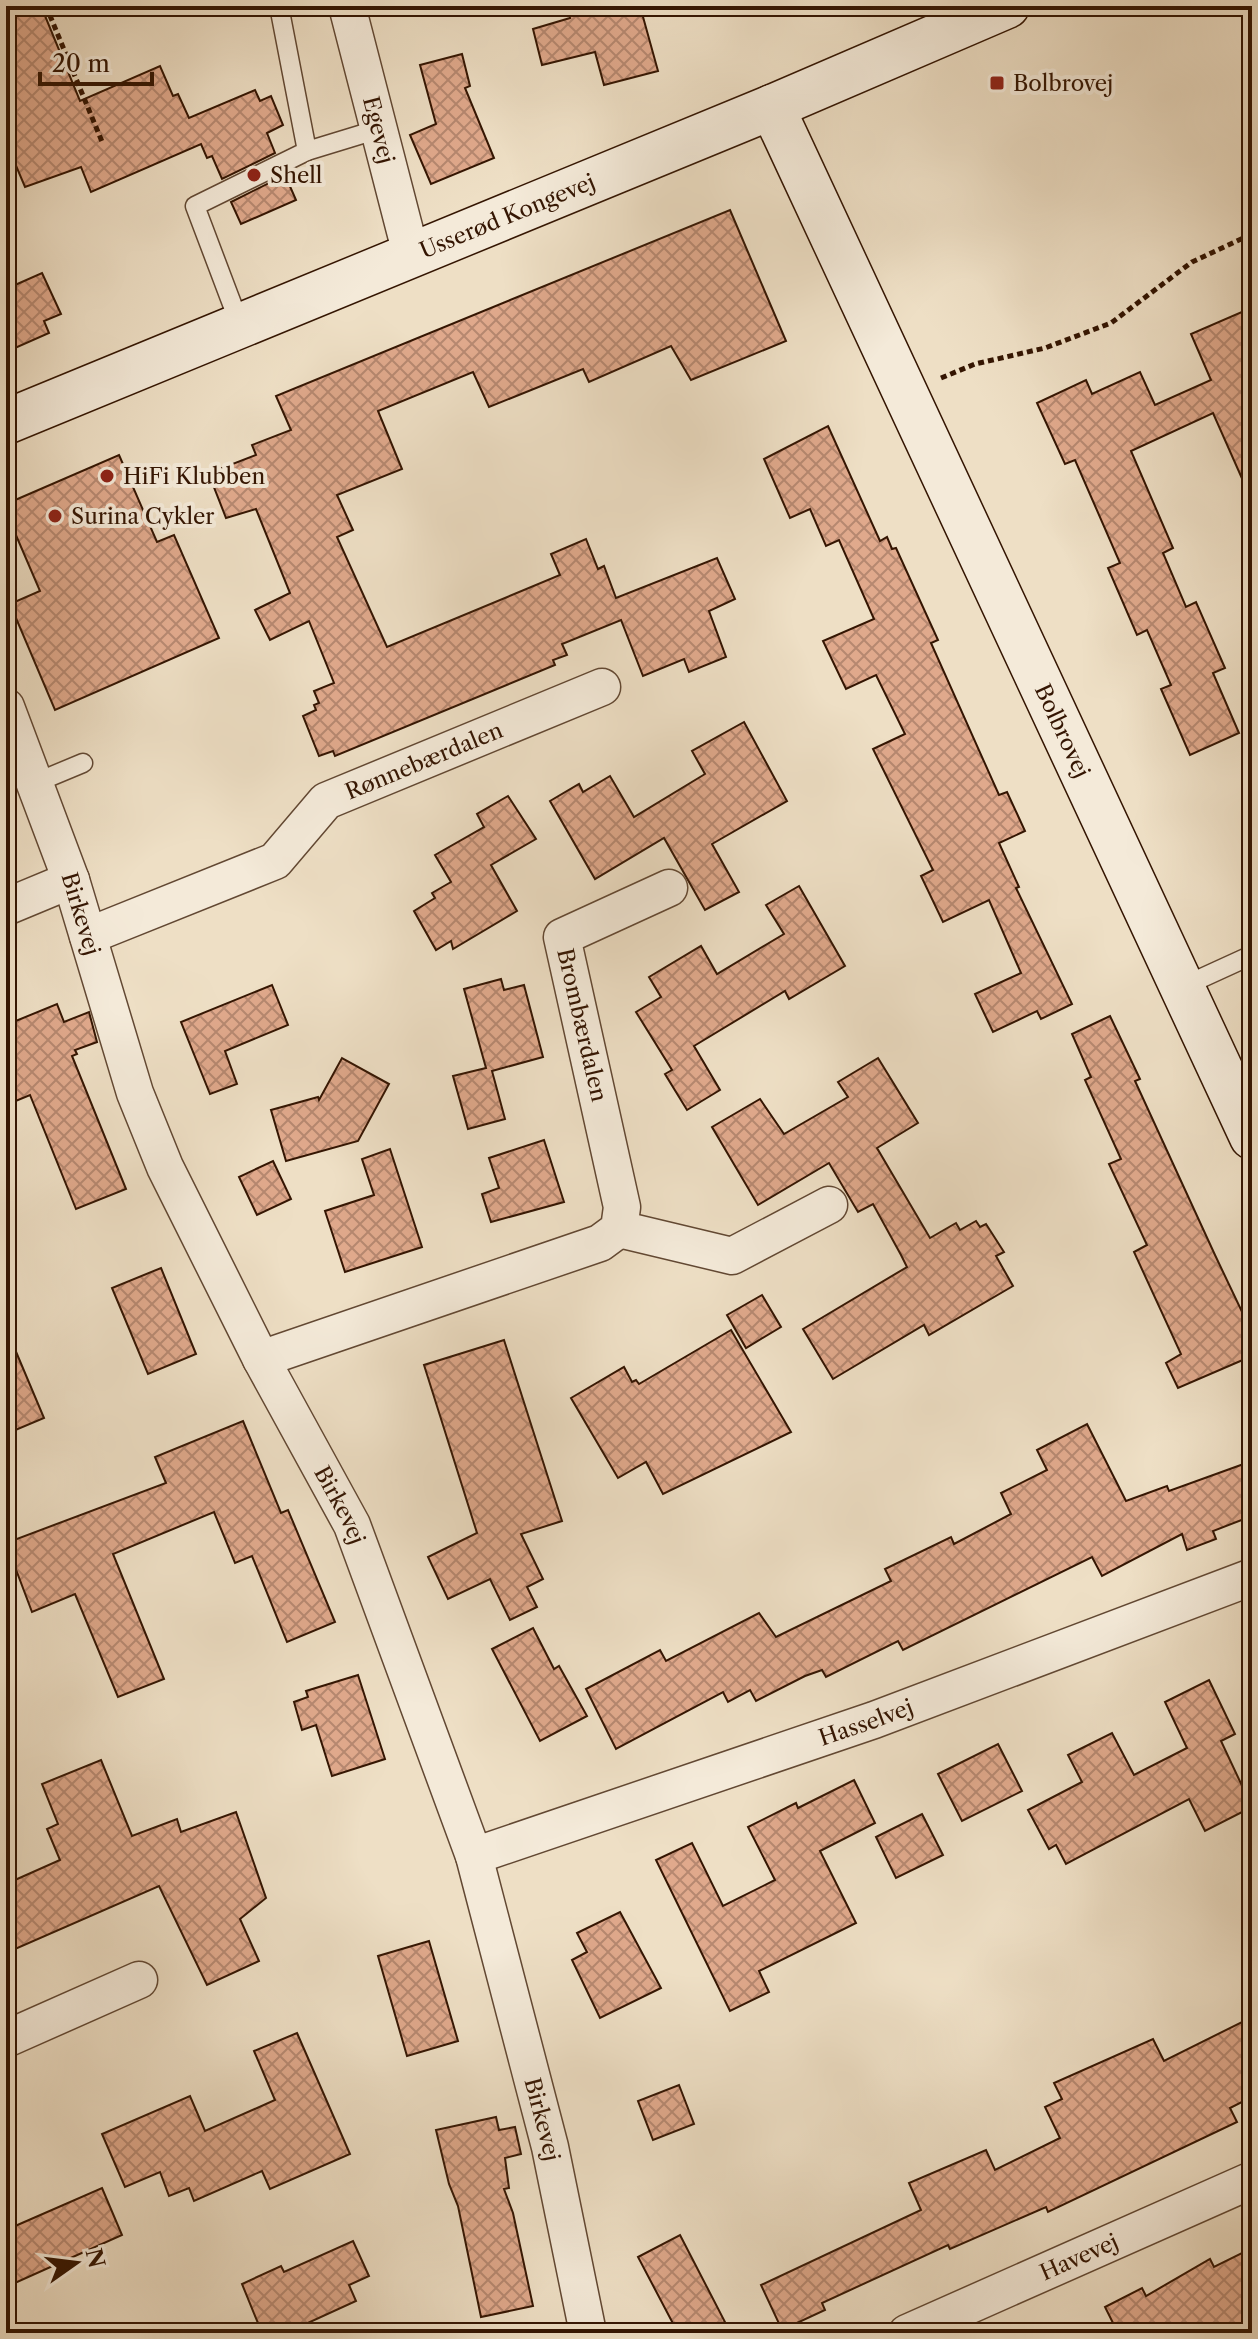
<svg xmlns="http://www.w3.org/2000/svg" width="1258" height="2339" font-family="'Libre Caslon Text',serif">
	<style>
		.building { fill: url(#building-cross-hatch); stroke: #341502; stroke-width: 2 }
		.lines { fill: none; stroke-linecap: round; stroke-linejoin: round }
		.lane-casing { stroke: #624833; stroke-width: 21 }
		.street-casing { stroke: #624833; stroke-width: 39 }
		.secondary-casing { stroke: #341502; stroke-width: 47 }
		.path { stroke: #341502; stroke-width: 5; stroke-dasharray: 6 4; stroke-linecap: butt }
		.lane { stroke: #f4ead9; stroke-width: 18 }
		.street { stroke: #f4ead9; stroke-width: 36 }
		.secondary { stroke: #f4ead9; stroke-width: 44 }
		.poi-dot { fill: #8f2418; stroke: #f4ead9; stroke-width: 3 }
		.labels { text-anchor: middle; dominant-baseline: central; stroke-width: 8; stroke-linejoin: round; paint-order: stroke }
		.poi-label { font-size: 22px; fill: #341502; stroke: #f4ead9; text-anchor: start }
		.street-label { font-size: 22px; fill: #341502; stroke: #f4ead9 }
	</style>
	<defs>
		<pattern id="building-cross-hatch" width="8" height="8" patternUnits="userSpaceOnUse" patternTransform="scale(2)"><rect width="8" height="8" fill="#e0a98c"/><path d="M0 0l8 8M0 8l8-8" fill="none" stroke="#b68870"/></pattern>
	</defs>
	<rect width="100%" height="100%" fill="#eedfc5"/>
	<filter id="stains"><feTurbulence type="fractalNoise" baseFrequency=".0025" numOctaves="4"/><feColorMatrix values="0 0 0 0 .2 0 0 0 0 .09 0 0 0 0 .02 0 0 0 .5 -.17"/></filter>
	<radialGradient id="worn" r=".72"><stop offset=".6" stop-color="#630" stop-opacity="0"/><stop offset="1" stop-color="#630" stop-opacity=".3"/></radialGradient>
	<!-- building -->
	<g class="building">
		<path d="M 6,6 L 41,6 L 80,101 L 160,66 L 173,96 L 178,94 L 189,118 L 255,90 L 260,101 L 271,96 L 283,125 L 267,133 L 275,153 L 222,179 L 212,156 L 207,158 L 201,144 L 91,192 L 81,167 L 25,187 L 6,142 Z"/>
		<path d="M 567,6 L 640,6 L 658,71 L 604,85 L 595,52 L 542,65 L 533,29 L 570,18 Z"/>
		<path d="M 462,54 L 470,86 L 465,88 L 494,158 L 431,184 L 410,135 L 436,124 L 420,65 Z"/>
		<path d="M 285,175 L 296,200 L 241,224 L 231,202 Z"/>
		<path d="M 730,210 L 786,341 L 691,380 L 671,346 L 589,382 L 583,369 L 489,407 L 473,372 L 378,411 L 402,469 L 337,495 L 353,530 L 337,537 L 387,647 L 560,575 L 551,554 L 586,539 L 598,569 L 604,566 L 616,598 L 717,558 L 735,599 L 709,611 L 726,657 L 689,672 L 684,659 L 643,676 L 621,620 L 562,644 L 567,655 L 553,660 L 555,665 L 335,756 L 333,751 L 319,756 L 303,716 L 316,710 L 314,705 L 319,703 L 314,691 L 334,683 L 309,621 L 270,640 L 255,610 L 290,593 L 256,509 L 226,518 L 210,477 L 223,472 L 222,468 L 256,455 L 252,445 L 291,430 L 276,396 Z"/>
		<path d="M 42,273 L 61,314 L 44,321 L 49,333 L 6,352 L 6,289 Z"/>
		<path d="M 1244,311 L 1252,328 L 1252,501 L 1213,413 L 1131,451 L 1173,548 L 1163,553 L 1186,607 L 1196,602 L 1225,668 L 1213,673 L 1239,733 L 1190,755 L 1161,689 L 1171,685 L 1147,630 L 1137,635 L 1108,568 L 1120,563 L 1075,460 L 1065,464 L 1037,403 L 1086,380 L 1092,394 L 1140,372 L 1155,405 L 1211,380 L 1191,334 Z"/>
		<path d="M 828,426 L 880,541 L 887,537 L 892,549 L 896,548 L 938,640 L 931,643 L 999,795 L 1007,792 L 1025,831 L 999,843 L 1019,887 L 1016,888 L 1072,1004 L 1041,1019 L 1037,1011 L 993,1032 L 975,994 L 1021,973 L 989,900 L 943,922 L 921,876 L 933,870 L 873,749 L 905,734 L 876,675 L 846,689 L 823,641 L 874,619 L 839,540 L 826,546 L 810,509 L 790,518 L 764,459 Z"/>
		<path d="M 119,455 L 157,542 L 174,535 L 219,638 L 55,710 L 10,604 L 40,591 L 6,512 L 6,504 Z"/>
		<path d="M 744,722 L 787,801 L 712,844 L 739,892 L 705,910 L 664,838 L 595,879 L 550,801 L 579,784 L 583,792 L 610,776 L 634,817 L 705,774 L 692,751 Z"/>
		<path d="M 508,796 L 536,839 L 491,865 L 517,911 L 453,949 L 451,941 L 436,950 L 414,911 L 435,898 L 432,893 L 451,882 L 435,855 L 484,827 L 477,814 Z"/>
		<path d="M 799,886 L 845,966 L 789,999 L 785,991 L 694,1046 L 720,1090 L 687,1110 L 665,1074 L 672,1070 L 636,1012 L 661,997 L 649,977 L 701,946 L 717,974 L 784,934 L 766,905 Z"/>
		<path d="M 501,979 L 504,990 L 524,985 L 543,1057 L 492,1071 L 505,1119 L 468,1129 L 453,1076 L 486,1068 L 464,989 Z"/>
		<path d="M 272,985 L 288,1025 L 225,1051 L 237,1084 L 210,1094 L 181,1022 Z"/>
		<path d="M 57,1004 L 64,1022 L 89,1012 L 97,1042 L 75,1050 L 77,1054 L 72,1056 L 126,1189 L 76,1209 L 30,1095 L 6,1105 L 6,1025 Z"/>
		<path d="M 1110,1016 L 1140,1079 L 1135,1081 L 1215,1255 L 1244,1316 L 1252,1313 L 1252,1356 L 1178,1388 L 1166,1363 L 1181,1354 L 1134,1252 L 1147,1245 L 1109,1164 L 1121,1159 L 1085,1080 L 1091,1077 L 1072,1034 Z"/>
		<path d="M 342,1058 L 389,1084 L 358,1141 L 286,1161 L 271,1110 L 318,1097 L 319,1100 Z"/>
		<path d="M 878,1058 L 918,1123 L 877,1148 L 930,1238 L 956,1223 L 960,1230 L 976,1221 L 980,1227 L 986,1224 L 1004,1252 L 996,1256 L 1013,1286 L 929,1335 L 924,1325 L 833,1379 L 803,1329 L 907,1267 L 901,1255 L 873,1204 L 858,1212 L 829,1163 L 758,1205 L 712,1127 L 760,1099 L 784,1134 L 848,1097 L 838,1082 Z"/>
		<path d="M 544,1140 L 564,1202 L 491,1222 L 482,1194 L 499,1188 L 489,1158 Z"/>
		<path d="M 390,1149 L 422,1247 L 345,1272 L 325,1211 L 374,1195 L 362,1159 Z"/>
		<path d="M 273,1161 L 291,1199 L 257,1215 L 239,1177 Z"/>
		<path d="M 161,1268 L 196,1354 L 148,1374 L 112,1288 Z"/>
		<path d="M 762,1295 L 781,1327 L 746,1348 L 727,1315 Z"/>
		<path d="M 6,1328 L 44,1418 L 6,1434 Z"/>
		<path d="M 731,1330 L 791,1432 L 663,1494 L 646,1462 L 618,1478 L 571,1398 L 624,1367 L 632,1382 L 636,1380 L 639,1384 Z"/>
		<path d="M 504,1340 L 562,1521 L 521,1534 L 543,1579 L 527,1587 L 537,1607 L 510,1620 L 490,1579 L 448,1599 L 428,1557 L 477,1533 L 424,1365 Z"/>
		<path d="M 243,1421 L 281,1513 L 288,1510 L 335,1622 L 287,1642 L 252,1556 L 235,1563 L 214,1512 L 113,1554 L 164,1679 L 118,1697 L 75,1594 L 32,1612 L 6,1543 L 166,1483 L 155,1457 Z"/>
		<path d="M 1087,1424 L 1126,1501 L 1167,1486 L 1169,1491 L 1252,1461 L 1252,1516 L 1213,1531 L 1216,1539 L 1187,1550 L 1182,1534 L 1102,1576 L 1092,1557 L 903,1650 L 898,1641 L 826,1677 L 822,1670 L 805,1676 L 756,1701 L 750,1690 L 728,1702 L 723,1692 L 616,1749 L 586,1689 L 660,1650 L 666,1661 L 759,1613 L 776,1637 L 891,1581 L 885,1569 L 951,1537 L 954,1544 L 1011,1514 L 1001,1493 L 1047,1470 L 1037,1450 Z"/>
		<path d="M 533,1628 L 554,1669 L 559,1666 L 587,1716 L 540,1741 L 492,1649 Z"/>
		<path d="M 358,1675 L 385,1759 L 332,1776 L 316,1725 L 302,1730 L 294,1702 L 308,1697 L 306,1691 Z"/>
		<path d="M 1209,1680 L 1235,1734 L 1221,1741 L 1252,1807 L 1205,1831 L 1189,1799 L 1066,1864 L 1056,1845 L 1049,1849 L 1028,1810 L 1082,1782 L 1068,1755 L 1112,1733 L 1134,1775 L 1187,1748 L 1165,1702 Z"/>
		<path d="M 998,1744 L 1022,1791 L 962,1821 L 938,1774 Z"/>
		<path d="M 101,1760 L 132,1836 L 177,1819 L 181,1832 L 236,1812 L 266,1898 L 240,1919 L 259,1961 L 207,1985 L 159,1886 L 6,1953 L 6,1884 L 60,1860 L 47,1829 L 58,1824 L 42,1784 Z"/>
		<path d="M 854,1780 L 875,1823 L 820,1851 L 856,1923 L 759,1971 L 769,1992 L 730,2011 L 656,1860 L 692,1843 L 723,1906 L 775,1880 L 748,1827 L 796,1803 L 798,1808 Z"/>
		<path d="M 922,1814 L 943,1855 L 896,1878 L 876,1837 Z"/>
		<path d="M 620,1912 L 661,1988 L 600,2018 L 572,1960 L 587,1952 L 577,1933 Z"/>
		<path d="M 429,1941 L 458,2041 L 407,2056 L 378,1956 Z"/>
		<path d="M 1252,2017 L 1252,2097 L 1230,2108 L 1237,2122 L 1048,2212 L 1046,2207 L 950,2249 L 948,2245 L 822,2303 L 825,2310 L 782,2330 L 761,2285 L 921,2210 L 909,2183 L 986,2150 L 995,2170 L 1060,2138 L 1045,2107 L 1062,2099 L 1054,2083 L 1153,2039 L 1164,2061 Z"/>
		<path d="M 297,2033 L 350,2154 L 270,2189 L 262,2171 L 194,2201 L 189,2188 L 169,2196 L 160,2172 L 125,2187 L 102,2134 L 190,2096 L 205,2131 L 275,2100 L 254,2051 Z"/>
		<path d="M 679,2085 L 694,2124 L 653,2140 L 638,2101 Z"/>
		<path d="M 496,2117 L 499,2130 L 515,2127 L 521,2154 L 505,2158 L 509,2188 L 504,2189 L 513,2213 L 533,2306 L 481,2317 L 458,2206 L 449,2184 L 436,2130 Z"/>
		<path d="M 102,2188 L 122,2235 L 6,2287 L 6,2230 Z"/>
		<path d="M 680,2235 L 725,2322 L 705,2333 L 678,2333 L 638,2257 Z"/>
		<path d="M 353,2241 L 369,2276 L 349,2285 L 356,2301 L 286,2333 L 262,2333 L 242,2284 L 281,2266 L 284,2272 Z"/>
		<path d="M 1252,2248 L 1252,2333 L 1118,2333 L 1105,2307 L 1142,2288 L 1146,2296 L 1210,2259 L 1214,2267 Z"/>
	</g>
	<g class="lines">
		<defs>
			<g id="lane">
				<path d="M 307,151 L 379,129"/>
				<path d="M 240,325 L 195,206 L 307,151 L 279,6"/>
				<path d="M 35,783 L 83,763"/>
				<path d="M 1182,987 L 1252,955"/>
			</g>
			<g id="street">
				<path id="s1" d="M 347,6 L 411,254"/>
				<path id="s2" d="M 6,707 L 71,880 L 135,1093 L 165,1167 L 261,1359 L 352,1525 L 474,1856 L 550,2147 L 588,2333"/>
				<path d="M 6,907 L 71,880"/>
				<path id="s3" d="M 88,936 L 275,861 L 326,801 L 602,687"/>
				<path d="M 619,1229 L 732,1256 L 829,1205"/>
				<path d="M 261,1359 L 600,1243 L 619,1229 L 622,1207 L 562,937 L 669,888"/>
				<path id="s4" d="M 474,1856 L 874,1720 L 1252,1577"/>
				<path d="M 6,2039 L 139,1980"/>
				<path id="s5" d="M 907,2333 L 1252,2180"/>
			</g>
			<g id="secondary">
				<path id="s6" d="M 772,107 L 1252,1137"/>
				<path id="s7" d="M 6,422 L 772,107 L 1007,6"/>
			</g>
		</defs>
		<!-- lane casing -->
		<use href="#lane" class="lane-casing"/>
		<!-- street casing -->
		<use href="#street" class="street-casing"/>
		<!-- secondary casing -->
		<use href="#secondary" class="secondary-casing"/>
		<!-- path -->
		<g class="path">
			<path d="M 46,6 L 103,144"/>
			<path d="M 941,378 L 975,364 L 1045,348 L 1111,323 L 1192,262 L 1252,234"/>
		</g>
		<!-- lane -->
		<use href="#lane" class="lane"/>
		<!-- street -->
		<use href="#street" class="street"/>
		<!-- secondary -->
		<use href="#secondary" class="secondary"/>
	</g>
	<!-- markers -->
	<g class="poi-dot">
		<rect x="989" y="75" width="16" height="16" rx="4"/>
		<circle cx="254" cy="175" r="8"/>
		<circle cx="107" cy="476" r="8"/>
		<circle cx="55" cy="516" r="8"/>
	</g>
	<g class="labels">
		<!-- poi labels -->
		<g class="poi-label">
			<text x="1013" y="83">Bolbrovej</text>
			<text x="270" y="175">Shell</text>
			<text x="123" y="476">HiFi Klubben</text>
			<text x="71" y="516">Surina Cykler</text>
		</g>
		<!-- street labels -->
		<g class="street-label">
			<text stroke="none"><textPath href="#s1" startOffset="128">Egevej</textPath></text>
			<text stroke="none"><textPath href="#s7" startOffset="542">Usserød Kongevej</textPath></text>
			<text stroke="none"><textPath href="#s6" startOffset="688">Bolbrovej</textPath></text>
			<text stroke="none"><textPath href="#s3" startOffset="386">Rønnebærdalen</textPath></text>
			<text stroke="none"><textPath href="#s2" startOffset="220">Birkevej</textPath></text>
			<text transform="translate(582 1025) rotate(77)">Brombærdalen</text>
			<text stroke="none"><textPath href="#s2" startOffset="868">Birkevej</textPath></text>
			<text stroke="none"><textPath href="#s4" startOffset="414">Hasselvej</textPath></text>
			<text stroke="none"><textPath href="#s2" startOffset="1516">Birkevej</textPath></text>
			<text stroke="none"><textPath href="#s5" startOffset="188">Havevej</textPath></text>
		</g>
	</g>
	<!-- margin -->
	<rect width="1258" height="2339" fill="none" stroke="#eedfc5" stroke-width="32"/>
	<rect x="8" y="8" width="1242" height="2323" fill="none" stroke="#341502" stroke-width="4"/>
	<rect x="16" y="16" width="1226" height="2307" fill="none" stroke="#341502" stroke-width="2"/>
	<!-- north arrow -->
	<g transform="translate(76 2263) rotate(76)" stroke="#f4ead9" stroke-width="6" paint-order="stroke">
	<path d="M0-6L14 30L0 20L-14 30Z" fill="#341502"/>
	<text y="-12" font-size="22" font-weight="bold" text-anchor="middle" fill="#341502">N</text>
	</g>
	<!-- scale -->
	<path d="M40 72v12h112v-12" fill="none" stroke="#341502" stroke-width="4"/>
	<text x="52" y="72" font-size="24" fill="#341502" stroke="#f4ead9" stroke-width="6" paint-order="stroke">20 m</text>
	<rect width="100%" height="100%" filter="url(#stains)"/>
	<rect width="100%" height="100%" fill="url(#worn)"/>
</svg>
